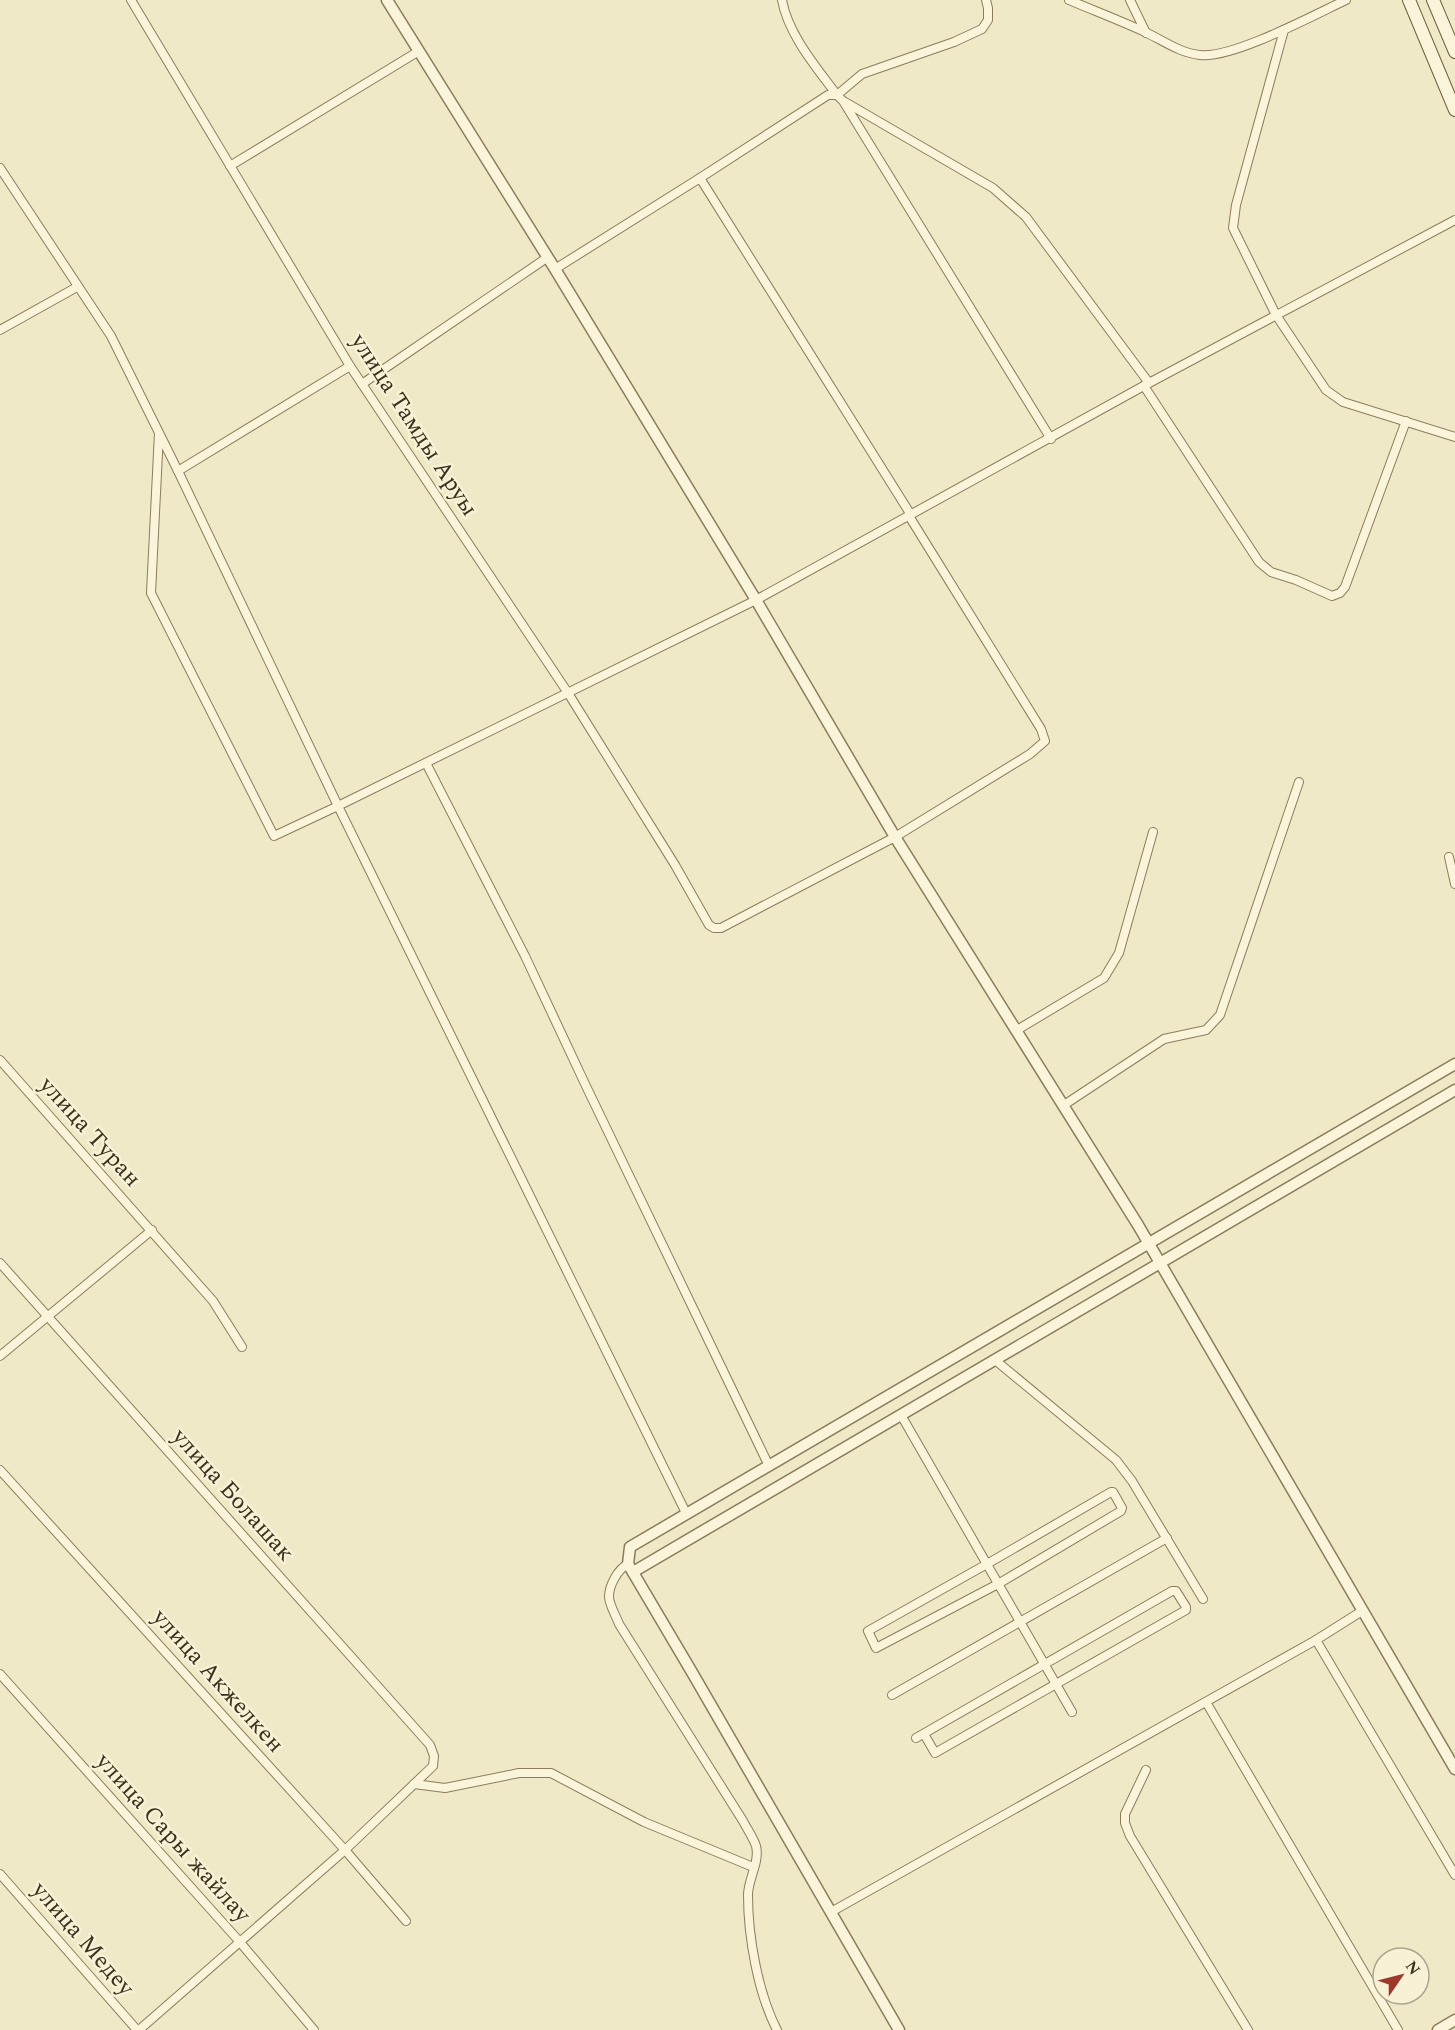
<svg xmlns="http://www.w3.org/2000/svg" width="1455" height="2030" font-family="Spectral,serif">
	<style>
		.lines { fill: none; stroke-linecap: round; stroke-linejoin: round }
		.minor-casing { stroke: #8c7c5b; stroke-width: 10 }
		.tertiary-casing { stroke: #8c7c5b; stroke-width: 13 }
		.secondary-casing { stroke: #6e5d3e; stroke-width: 14 }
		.minor { stroke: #faf5da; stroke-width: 8 }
		.tertiary { stroke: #faf5da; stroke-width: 10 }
		.secondary { stroke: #faf5da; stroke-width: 12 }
		.labels { text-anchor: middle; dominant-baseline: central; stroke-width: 5; stroke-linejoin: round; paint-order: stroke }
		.street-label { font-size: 24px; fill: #3c311f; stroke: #f7f2d6 }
	</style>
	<rect width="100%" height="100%" fill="#efe9c7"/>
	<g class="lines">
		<defs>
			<g id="minor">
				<path d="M 131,0 L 350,366 L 568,693 L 675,865 L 709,925 L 714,928 L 721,928 L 895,837 L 1030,754 L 1045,741 L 1041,729 L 909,516"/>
				<path d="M 782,0 C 788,34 816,67 837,95 L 862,74 L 954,42 L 982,29 L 988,20 L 988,8 L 986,0"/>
				<path d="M 1069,0 C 1095,11 1121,21 1145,32 C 1164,41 1180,53 1200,55 C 1232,59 1314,15 1346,0"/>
				<path d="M 1130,0 L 1146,33"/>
				<path d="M 1284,30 L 1236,205 L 1233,228 L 1276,315 L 1326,390 L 1343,402 L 1455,437"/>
				<path d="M 845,102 L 993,188 L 1026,217 L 1149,383"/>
				<path d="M 230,166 L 419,51"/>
				<path d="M 0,168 L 111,336 L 178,471 L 338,806 L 274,836 L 151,593 L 159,433"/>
				<path d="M 700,178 L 911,515"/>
				<path d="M 555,269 L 700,178 L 828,95 L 837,95 L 843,101 L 1051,439"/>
				<path d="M 0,330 L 77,287"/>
				<path d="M 362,384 L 548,257"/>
				<path d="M 1144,386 L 1259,562 L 1271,572 L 1296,580 L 1332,596 L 1340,593 L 1345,587 L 1406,421"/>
				<path d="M 178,471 L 350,366"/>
				<path d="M 426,763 L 525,956 L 586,1086 L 769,1466"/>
				<path d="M 1449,857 L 1455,884"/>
				<path d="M 1017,1030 L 1104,978 L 1119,953 L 1153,832"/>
				<path d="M 0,1060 L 213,1301 L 242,1347"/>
				<path d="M 1064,1105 L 1164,1039 L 1206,1030 L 1220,1015 L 1299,782"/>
				<path d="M 0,1263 L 430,1745 L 434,1756 L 433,1766 L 345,1850 L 139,2030"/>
				<path d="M 0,1356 L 152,1230"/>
				<path d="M 995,1360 L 1116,1460 L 1132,1481 L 1203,1599"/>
				<path d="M 901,1415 L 1072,1712"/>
				<path d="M 0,1470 L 345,1850 L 406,1921"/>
				<path d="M 1111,1492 L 1113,1492 L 1122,1508 L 1121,1511 L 998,1584 L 876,1648 L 868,1631 L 987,1564 Z"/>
				<path d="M 686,1513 L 338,806 L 756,600 L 1149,383 L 1455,220"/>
				<path d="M 628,1564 C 618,1569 609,1585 609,1597 C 609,1604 616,1616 619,1624 L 743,1821 C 747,1829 753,1837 756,1846 C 760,1862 748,1879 748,1895 C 748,1937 758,1993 777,2030"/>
				<path d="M 1316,1640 L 1362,1611"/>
				<path d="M 0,1674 L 239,1941 L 314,2030"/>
				<path d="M 892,1695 L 1167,1538"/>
				<path d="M 1206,1702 L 1398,2030"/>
				<path d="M 916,1738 L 1172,1591 L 1176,1591 L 1186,1607 L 1186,1610 L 935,1753 L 924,1734"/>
				<path d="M 1146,1770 L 1125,1814 L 1125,1823 L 1130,1836 L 1248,2030"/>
				<path d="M 414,1784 L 445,1788 L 519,1773 L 551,1773 L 644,1822 L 753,1867"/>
				<path d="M 0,1874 L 137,2030"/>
				<path d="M 831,1912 L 1316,1640 L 1455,1875"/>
			</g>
			<g id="tertiary">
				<path d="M 387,0 L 555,269 L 756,600 L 895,837 L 1138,1225 L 1455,1769"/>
				<path d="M 633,1572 L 1455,1090"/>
				<path d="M 899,2030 L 693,1674 L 628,1564 L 630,1547 L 1455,1064"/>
				<path d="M 1438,2030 L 1455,2020"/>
			</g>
			<g id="secondary">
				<path d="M 1409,0 L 1455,110"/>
				<path d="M 1433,0 L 1455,52"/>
			</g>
		</defs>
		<!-- minor casing -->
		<use href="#minor" class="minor-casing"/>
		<!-- tertiary casing -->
		<use href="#tertiary" class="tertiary-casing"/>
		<!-- secondary casing -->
		<use href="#secondary" class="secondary-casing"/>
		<!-- minor -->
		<use href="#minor" class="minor"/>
		<!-- tertiary -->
		<use href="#tertiary" class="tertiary"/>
		<!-- secondary -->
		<use href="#secondary" class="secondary"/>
	</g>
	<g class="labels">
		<!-- street labels -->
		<g class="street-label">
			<text transform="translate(414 425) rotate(57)">улица Тамды Аруы</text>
			<text transform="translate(90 1132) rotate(48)">улица Туран</text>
			<text transform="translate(233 1495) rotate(48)">улица Болашак</text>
			<text transform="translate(218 1681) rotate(48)">улица Акжелкен</text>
			<text transform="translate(173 1838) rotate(48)">улица Сары жайлау</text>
			<text transform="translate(83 1939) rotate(49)">улица Медеу</text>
		</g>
	</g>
	<!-- north arrow -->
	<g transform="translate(1401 1976) rotate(55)"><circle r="28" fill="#f7f2d6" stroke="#aca58d" stroke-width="1.5"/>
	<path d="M0-4.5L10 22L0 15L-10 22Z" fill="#9c392a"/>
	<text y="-9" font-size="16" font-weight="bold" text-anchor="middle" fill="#3c311f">N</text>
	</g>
</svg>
